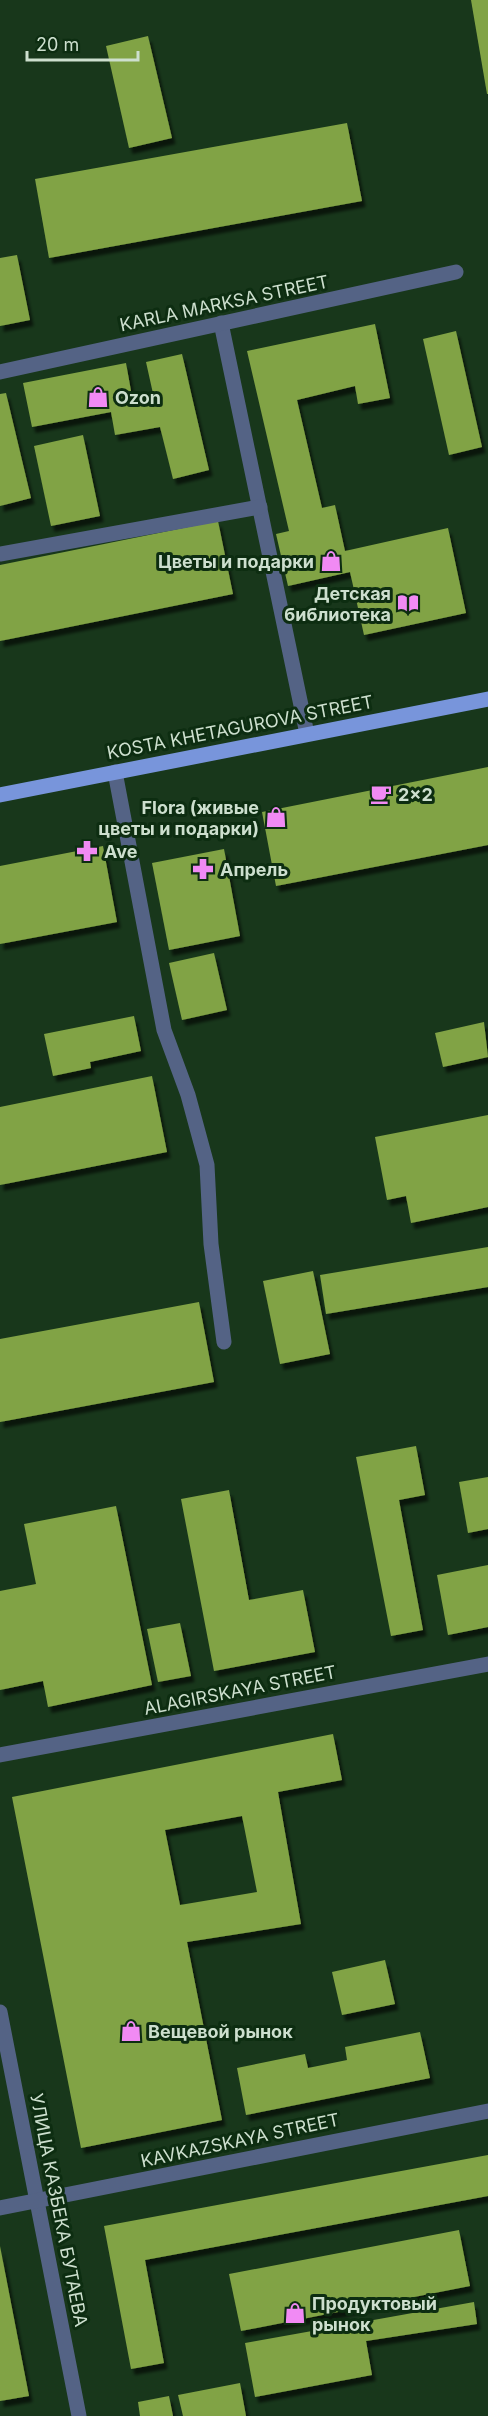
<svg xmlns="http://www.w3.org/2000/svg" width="488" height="2416" font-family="Inter,sans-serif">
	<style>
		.building { fill: #81a345; fill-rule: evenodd; filter: url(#shadow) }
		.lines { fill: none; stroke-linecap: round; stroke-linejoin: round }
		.minor { stroke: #546385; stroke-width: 15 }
		.major { stroke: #7895db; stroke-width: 15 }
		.labels { text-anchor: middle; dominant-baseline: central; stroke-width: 6; stroke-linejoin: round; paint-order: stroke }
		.street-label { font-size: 18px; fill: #cddfce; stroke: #0d2d11 }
		.poi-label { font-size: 18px; font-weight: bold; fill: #cddfce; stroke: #0d2d11; text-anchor: start }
	</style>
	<defs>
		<filter id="shadow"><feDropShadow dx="3.5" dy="6" stdDeviation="1.5" flood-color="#0009"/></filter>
	</defs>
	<rect width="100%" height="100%" fill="#18371b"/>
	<!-- building -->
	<g class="building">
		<path d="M 471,0 L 488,0 L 488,94 L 487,94 Z"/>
		<path d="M 148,36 L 172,138 L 129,148 L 106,46 Z"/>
		<path d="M 347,123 L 362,201 L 49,258 L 35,179 Z"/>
		<path d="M 17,255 L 30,320 L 0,326 L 0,258 Z"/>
		<path d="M 375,324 L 390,398 L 358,404 L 355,386 L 297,400 L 322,508 L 335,505 L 345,551 L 448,528 L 466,613 L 364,635 L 350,572 L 288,586 L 276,534 L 289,531 L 247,351 Z"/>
		<path d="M 456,331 L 482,447 L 449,455 L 423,339 Z"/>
		<path d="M 182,354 L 209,470 L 173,479 L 160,427 L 115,435 L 111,412 L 32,427 L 23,383 L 126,363 L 133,402 L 154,398 L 146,362 Z"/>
		<path d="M 6,393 L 31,498 L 0,506 L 0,394 Z"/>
		<path d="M 83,435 L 100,516 L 51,526 L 34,446 Z"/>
		<path d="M 218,521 L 233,594 L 0,641 L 0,565 Z"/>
		<path d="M 488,767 L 488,845 L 276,886 L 262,812 Z"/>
		<path d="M 103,846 L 117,922 L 0,944 L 0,866 Z"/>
		<path d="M 224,849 L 240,936 L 169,950 L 152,863 Z"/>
		<path d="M 214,953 L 227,1010 L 182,1020 L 169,963 Z"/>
		<path d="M 134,1016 L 141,1051 L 90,1062 L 91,1068 L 53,1076 L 44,1034 Z"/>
		<path d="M 484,1022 L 488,1057 L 443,1067 L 435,1033 Z"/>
		<path d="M 152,1076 L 167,1152 L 0,1185 L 0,1107 Z"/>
		<path d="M 488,1115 L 488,1207 L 411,1223 L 406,1196 L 387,1200 L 375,1137 Z"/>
		<path d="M 488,1247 L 488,1287 L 326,1314 L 320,1275 Z"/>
		<path d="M 313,1271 L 330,1354 L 280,1364 L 263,1281 Z"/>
		<path d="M 199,1302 L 214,1382 L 0,1422 L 0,1339 Z"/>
		<path d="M 416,1446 L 425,1495 L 399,1500 L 423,1630 L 391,1636 L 356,1457 Z"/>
		<path d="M 488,1477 L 488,1529 L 468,1533 L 459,1482 Z"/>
		<path d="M 229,1490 L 249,1600 L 303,1590 L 315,1652 L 214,1671 L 181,1499 Z"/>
		<path d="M 116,1506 L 152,1685 L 48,1707 L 43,1681 L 0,1690 L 0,1591 L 36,1584 L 24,1524 Z"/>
		<path d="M 488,1565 L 488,1627 L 448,1635 L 437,1575 Z"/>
		<path d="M 180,1623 L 191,1676 L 158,1682 L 147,1629 Z"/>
		<path d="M 333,1734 L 342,1780 L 278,1792 L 301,1924 L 187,1942 L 222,2120 L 81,2148 L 12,1797 ZM 242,1816 L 257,1892 L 180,1905 L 165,1830 Z"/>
		<path d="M 385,1960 L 395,2004 L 342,2015 L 332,1972 Z"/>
		<path d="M 420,2032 L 430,2078 L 246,2115 L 237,2068 L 305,2054 L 308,2068 L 347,2060 L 345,2047 Z"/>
		<path d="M 488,2155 L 488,2196 L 145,2260 L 164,2363 L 131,2369 L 104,2226 Z"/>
		<path d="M 459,2230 L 470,2286 L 241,2331 L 229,2274 Z"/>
		<path d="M 0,2246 L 29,2396 L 0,2401 Z"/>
		<path d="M 474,2302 L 477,2324 L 366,2341 L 372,2375 L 255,2397 L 245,2343 Z"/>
		<path d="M 240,2383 L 246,2416 L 183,2416 L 178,2395 Z"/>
		<path d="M 169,2396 L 173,2416 L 140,2416 L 138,2402 Z"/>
	</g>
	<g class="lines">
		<!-- minor -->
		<g class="minor">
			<path d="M 221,323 L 307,734"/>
			<path d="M 0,372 L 456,272"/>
			<path d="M 0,554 L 260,507"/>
			<path d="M 115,772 L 164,1030 L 188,1095 L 207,1165 L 211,1244 L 224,1342"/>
			<path d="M 0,1755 L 488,1664"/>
			<path d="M 0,2012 L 79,2416"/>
			<path d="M 0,2208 L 488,2111"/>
		</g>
		<!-- major -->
		<path class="major" d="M 0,795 L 488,699"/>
	</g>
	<!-- icons -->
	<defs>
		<symbol id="shop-bare" viewBox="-9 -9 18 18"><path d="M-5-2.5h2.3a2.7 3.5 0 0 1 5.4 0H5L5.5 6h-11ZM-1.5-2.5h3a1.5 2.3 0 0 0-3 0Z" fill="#f18af4" stroke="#0d2d11" stroke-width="2.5" paint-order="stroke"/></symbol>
		<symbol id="library-bare" viewBox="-9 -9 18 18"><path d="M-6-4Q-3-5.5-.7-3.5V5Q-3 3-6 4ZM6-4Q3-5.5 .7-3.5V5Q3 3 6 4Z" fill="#f18af4" stroke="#0d2d11" stroke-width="2.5" paint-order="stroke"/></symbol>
		<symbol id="cafe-bare" viewBox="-9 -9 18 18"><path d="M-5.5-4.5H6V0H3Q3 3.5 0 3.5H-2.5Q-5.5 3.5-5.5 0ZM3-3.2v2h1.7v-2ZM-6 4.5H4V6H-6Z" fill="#f18af4" stroke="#0d2d11" stroke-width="2.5" paint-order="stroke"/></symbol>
		<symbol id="pharmacy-bare" viewBox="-9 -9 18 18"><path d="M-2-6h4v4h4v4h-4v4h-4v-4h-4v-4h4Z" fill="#f18af4" stroke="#0d2d11" stroke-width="2.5" paint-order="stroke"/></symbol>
	</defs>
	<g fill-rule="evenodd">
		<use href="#shop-bare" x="83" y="382" width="30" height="30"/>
		<use href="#shop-bare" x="316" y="546" width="30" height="30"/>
		<use href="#library-bare" x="393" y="588" width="30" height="30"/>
		<use href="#cafe-bare" x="366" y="779" width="30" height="30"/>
		<use href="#shop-bare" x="261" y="802" width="30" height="30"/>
		<use href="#pharmacy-bare" x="72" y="836" width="30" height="30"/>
		<use href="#pharmacy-bare" x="188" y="854" width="30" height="30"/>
		<use href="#shop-bare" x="116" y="2016" width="30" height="30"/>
		<use href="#shop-bare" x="280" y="2298" width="30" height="30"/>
	</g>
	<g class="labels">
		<!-- street labels -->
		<g class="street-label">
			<text transform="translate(224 303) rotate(-12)">KARLA MARKSA STREET</text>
			<text transform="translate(240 727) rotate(-11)">KOSTA KHETAGUROVA STREET</text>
			<text transform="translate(240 1690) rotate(-11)">ALAGIRSKAYA STREET</text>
			<text transform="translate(240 2140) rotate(-12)">KAVKAZSKAYA STREET</text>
			<text transform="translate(59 2210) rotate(79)">УЛИЦА КАЗБЕКА БУТАЕВА</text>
		</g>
		<!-- poi labels -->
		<g class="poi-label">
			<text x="115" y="397">Ozon</text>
			<text x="314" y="561" text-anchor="end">Цветы и подарки</text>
			<text x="391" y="593" text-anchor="end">Детская<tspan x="391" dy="21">библиотека</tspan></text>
			<text x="398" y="794">2x2</text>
			<text x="259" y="807" text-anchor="end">Flora (живые<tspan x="259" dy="21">цветы и подарки)</tspan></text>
			<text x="104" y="851">Ave</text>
			<text x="220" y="869">Апрель</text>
			<text x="148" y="2031">Вещевой рынок</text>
			<text x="312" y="2303">Продуктовый<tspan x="312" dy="21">рынок</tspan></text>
		</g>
	</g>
	<!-- scale -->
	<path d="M27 51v9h111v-9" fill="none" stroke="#cddfce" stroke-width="3"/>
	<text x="36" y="51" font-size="18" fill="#cddfce" stroke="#0d2d11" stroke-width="4.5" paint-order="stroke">20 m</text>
</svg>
